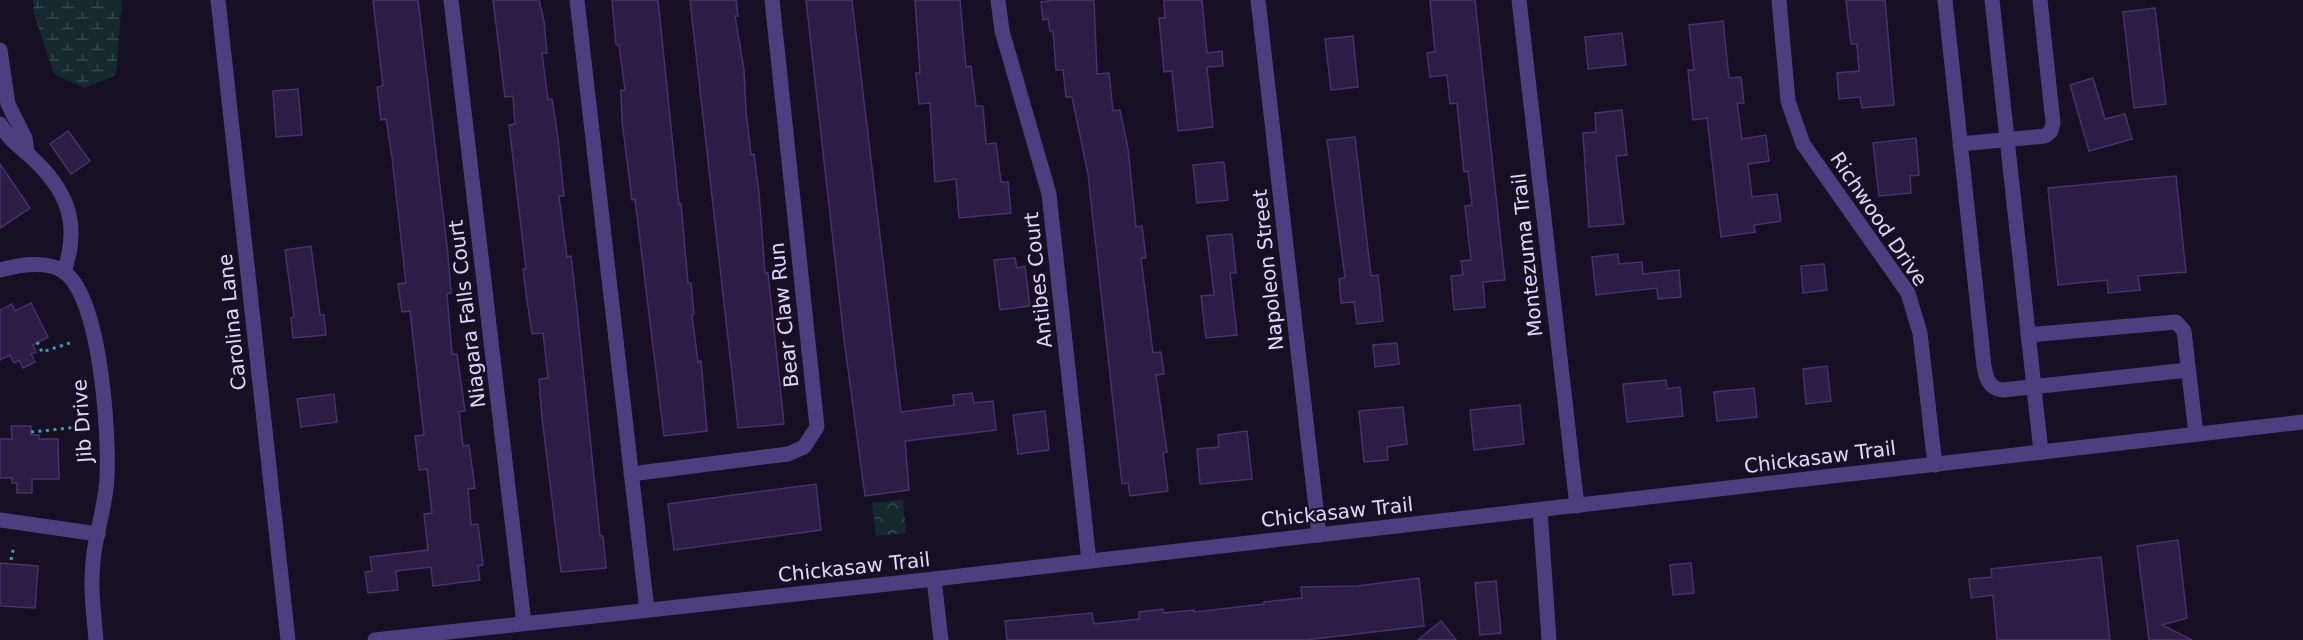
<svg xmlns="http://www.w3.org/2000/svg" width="2303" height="640" font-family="'DejaVu Sans',sans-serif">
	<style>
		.wetland { fill: url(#wetland-marsh) }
		.park { fill: url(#park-crowns) }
		.building { fill: #2c1d44; stroke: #48316e; stroke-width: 1.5 }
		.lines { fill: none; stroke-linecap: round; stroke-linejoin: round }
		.path { stroke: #37a0af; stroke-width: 3; stroke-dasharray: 3 4.5; stroke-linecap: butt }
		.minor { stroke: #4d3e80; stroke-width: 15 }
		.labels { text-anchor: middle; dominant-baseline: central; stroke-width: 4.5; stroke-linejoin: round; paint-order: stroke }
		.street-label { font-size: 20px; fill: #e1d6fc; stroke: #171024 }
	</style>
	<defs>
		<pattern id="wetland-marsh" width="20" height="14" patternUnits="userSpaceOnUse" patternTransform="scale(1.5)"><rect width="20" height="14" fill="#142a2e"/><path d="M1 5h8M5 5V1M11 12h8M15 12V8" fill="none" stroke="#36484d"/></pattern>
		<pattern id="park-crowns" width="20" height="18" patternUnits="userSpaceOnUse" patternTransform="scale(1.5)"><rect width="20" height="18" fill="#142a2e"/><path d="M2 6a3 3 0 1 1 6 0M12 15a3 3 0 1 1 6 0" fill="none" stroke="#36484d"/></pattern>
	</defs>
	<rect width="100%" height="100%" fill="#171024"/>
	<!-- wetland -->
	<path class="wetland" d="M 33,0 L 122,0 L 116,75 L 84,88 L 54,74 L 34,14 Z"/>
	<!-- park -->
	<path class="park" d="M 903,500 L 906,533 L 876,536 L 872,503 Z"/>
	<!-- building -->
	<g class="building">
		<path d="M 373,0 L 418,0 L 448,255 L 451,293 L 447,294 L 452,354 L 457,354 L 465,411 L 459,412 L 463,446 L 469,445 L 475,488 L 468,489 L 471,525 L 478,524 L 483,565 L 478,566 L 480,580 L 433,586 L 431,567 L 396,571 L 398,590 L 368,593 L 365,572 L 372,571 L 370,557 L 428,550 L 424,514 L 432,513 L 427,469 L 419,470 L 415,436 L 424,435 L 410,311 L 402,312 L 398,284 L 406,283 L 392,157 L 386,119 L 381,120 L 377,87 L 383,86 Z"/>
		<path d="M 493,0 L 539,0 L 544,21 L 547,53 L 542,53 L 548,100 L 552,99 L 558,138 L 564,196 L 559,196 L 567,257 L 571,256 L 577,309 L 600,536 L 603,536 L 606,568 L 561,572 L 542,418 L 539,379 L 548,378 L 543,333 L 532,334 L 526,294 L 523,269 L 526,269 L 509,125 L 515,124 L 513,96 L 505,97 Z"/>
		<path d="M 612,0 L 658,0 L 679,205 L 681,204 L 688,283 L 691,283 L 694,314 L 692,315 L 698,362 L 701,361 L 707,431 L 664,436 L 635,199 L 632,200 L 622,121 L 621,90 L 625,90 L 619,45 L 616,45 Z"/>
		<path d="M 690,0 L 736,0 L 738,16 L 735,16 L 744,70 L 746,111 L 751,155 L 754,154 L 759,193 L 765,273 L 768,273 L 784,424 L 738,428 Z"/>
		<path d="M 806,0 L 852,0 L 901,412 L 954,405 L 953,395 L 972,393 L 974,403 L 993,401 L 996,430 L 905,441 L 909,490 L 865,496 L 844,339 Z"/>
		<path d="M 915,0 L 960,0 L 966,67 L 971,66 L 976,106 L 983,106 L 986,144 L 996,143 L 1001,182 L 1008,182 L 1011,213 L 959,218 L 956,179 L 935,182 L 930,103 L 919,104 L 916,73 L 920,73 Z"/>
		<path d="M 1054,0 L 1094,0 L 1097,74 L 1109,73 L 1113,111 L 1120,110 L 1128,148 L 1136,227 L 1142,226 L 1146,258 L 1141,258 L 1153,353 L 1161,352 L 1164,374 L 1156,375 L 1167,452 L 1163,453 L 1168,491 L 1130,496 L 1128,483 L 1122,484 L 1088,174 L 1072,97 L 1066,97 L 1063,70 L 1056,70 L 1053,31 L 1050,31 L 1048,19 L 1043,20 L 1041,2 Z"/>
		<path d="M 1164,0 L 1202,0 L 1207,53 L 1222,51 L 1223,66 L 1207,67 L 1213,127 L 1178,131 L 1172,71 L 1164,72 L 1159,18 L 1165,18 Z"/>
		<path d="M 1430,0 L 1475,0 L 1505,280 L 1483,282 L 1485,307 L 1454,310 L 1451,276 L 1463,275 L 1461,261 L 1471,260 L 1465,206 L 1472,205 L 1468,171 L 1464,172 L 1457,103 L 1450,104 L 1447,75 L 1430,77 L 1427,53 L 1435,52 Z"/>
		<path d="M 1846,0 L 1885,0 L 1894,105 L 1862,108 L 1860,97 L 1839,99 L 1837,73 L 1859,71 L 1857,44 L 1851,44 Z"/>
		<path d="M 2155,8 L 2166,104 L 2134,108 L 2123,12 Z"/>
		<path d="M 1723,21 L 1729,78 L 1741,77 L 1744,103 L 1737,103 L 1742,139 L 1766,135 L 1769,161 L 1748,164 L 1752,197 L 1777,194 L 1781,221 L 1754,225 L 1755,232 L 1721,237 L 1707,118 L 1693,120 L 1688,70 L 1694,70 L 1689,25 Z"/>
		<path d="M 1622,33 L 1626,65 L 1588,69 L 1585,37 Z"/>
		<path d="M 1353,36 L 1358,87 L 1331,90 L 1325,39 Z"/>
		<path d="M 2093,78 L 2105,119 L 2125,114 L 2132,139 L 2089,151 L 2070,85 Z"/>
		<path d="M 298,89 L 302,135 L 276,137 L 273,91 Z"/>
		<path d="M 1622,110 L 1627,155 L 1616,156 L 1624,224 L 1589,227 L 1583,133 L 1596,132 L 1595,113 Z"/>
		<path d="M 68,131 L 90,161 L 71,174 L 50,144 Z"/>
		<path d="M 1355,137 L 1371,276 L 1378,275 L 1383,321 L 1357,324 L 1354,302 L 1341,303 L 1339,279 L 1345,278 L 1327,140 Z"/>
		<path d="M 1916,138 L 1919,175 L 1910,176 L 1911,193 L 1879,196 L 1873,143 Z"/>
		<path d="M 1224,162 L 1228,200 L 1197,203 L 1193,165 Z"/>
		<path d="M 0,164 L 30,208 L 0,228 Z"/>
		<path d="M 2176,176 L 2186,272 L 2138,276 L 2140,290 L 2108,293 L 2107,280 L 2058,285 L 2048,188 Z"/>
		<path d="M 1232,234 L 1236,273 L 1230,273 L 1237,335 L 1206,338 L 1201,296 L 1214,295 L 1207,236 Z"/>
		<path d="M 311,246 L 320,315 L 324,315 L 326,335 L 293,338 L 291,318 L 294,317 L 285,250 Z"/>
		<path d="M 1618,254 L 1619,264 L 1642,262 L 1643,274 L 1679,270 L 1681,297 L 1658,299 L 1657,288 L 1596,295 L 1592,257 Z"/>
		<path d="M 1015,258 L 1017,268 L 1025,266 L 1030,306 L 1000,310 L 994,260 Z"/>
		<path d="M 1824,264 L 1827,290 L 1803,293 L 1801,266 Z"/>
		<path d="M 31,303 L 48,337 L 33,345 L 36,352 L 31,354 L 35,362 L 23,368 L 19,360 L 14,363 L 10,355 L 0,360 L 0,310 L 12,304 L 15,311 Z"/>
		<path d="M 1397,343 L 1399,364 L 1375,367 L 1373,345 Z"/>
		<path d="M 1827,366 L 1831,401 L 1806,404 L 1803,369 Z"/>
		<path d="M 1666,380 L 1667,389 L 1680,387 L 1683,416 L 1627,422 L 1623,384 Z"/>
		<path d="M 1754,388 L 1757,417 L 1717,421 L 1714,392 Z"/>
		<path d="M 334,394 L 337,422 L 301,427 L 297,399 Z"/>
		<path d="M 1520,405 L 1524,444 L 1474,450 L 1470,410 Z"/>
		<path d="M 1403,407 L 1407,444 L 1387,447 L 1388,460 L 1364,462 L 1359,411 Z"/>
		<path d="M 1045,411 L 1049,450 L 1018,454 L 1013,415 Z"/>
		<path d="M 11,426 L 31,426 L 31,435 L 39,435 L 39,439 L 58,439 L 59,479 L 32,479 L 32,493 L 17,493 L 17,483 L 12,483 L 12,478 L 0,478 L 0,439 L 12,439 Z"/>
		<path d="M 1247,431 L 1252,479 L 1200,484 L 1197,449 L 1219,447 L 1218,435 Z"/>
		<path d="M 816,484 L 821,530 L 674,550 L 668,504 Z"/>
		<path d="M 2178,540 L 2187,618 L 2162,625 L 2192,640 L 2149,640 L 2137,546 Z"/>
		<path d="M 2101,557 L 2110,640 L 1997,640 L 1993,595 L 1971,598 L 1969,579 L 1992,577 L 1991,569 Z"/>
		<path d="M 0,563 L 38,566 L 35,608 L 0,606 Z"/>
		<path d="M 1691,563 L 1694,593 L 1673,595 L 1670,565 Z"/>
		<path d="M 1419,578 L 1424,626 L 1305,640 L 1007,640 L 1005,621 L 1092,613 L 1094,624 L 1139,619 L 1139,612 L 1163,609 L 1164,613 L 1194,610 L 1194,612 L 1264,604 L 1264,602 L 1302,598 L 1301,587 L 1357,586 Z"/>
		<path d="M 1496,581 L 1501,633 L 1480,635 L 1475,583 Z"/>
		<path d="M 1441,621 L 1456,640 L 1418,640 Z"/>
	</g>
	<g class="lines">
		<!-- path -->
		<g class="path">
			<path d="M 37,342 L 42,352 L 70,343"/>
			<path d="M 31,432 L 79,427"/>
			<path d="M 11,560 L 14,545"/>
		</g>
		<!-- minor -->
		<g class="minor">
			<path d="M 218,0 L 288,640"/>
			<path d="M 451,0 L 524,623"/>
			<path d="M 577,0 L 647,610"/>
			<path d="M 998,0 L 1002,31 L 1049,194 L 1089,561"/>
			<path d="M 1258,0 L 1319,535"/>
			<path d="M 1519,0 L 1577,506"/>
			<path d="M 1779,0 L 1788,101 L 1803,144 L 1908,293 L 1920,333 L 1935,465"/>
			<path d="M 1945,0 L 1984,366 C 1986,378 1989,389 2003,390 L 2188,370"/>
			<path d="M 1992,0 L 2041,452"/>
			<path d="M 0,50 L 8,104 L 25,138 L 27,153"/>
			<path d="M 0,124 C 8,138 17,145 29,155 C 67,189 81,223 64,272"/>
			<path d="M 1960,144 L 2045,136 L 2051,131 L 2053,123 L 2040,0"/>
			<path d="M 0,270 C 19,265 45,260 63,271 C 101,296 109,433 107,477 C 106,506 95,534 93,562 C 90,589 94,614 96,640"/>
			<path d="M 2028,335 L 2176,322 L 2184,331 L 2196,434"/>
			<path d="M 631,474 L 788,454 L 804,447 L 817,427 L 772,0"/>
			<path d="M 1540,510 L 1549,640"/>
			<path d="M 0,520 L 98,534"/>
			<path d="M 934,579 L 941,640"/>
			<path d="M 375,640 L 934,579 L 2303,422"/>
		</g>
	</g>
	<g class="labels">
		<!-- street labels -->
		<g class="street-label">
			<text transform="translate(1879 219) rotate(56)">Richwood Drive</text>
			<text transform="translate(1527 255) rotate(-96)">Montezuma Trail</text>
			<text transform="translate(1268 270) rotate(-96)">Napoleon Street</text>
			<text transform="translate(1038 280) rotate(-96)">Antibes Court</text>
			<text transform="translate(467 314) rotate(-97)">Niagara Falls Court</text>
			<text transform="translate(784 315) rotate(-96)">Bear Claw Run</text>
			<text transform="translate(232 322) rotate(-96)">Carolina Lane</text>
			<text transform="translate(82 421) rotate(-94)">Jib Drive</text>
			<text transform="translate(1820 457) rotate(-7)">Chickasaw Trail</text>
			<text transform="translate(1337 512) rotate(-6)">Chickasaw Trail</text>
			<text transform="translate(854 567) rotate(-6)">Chickasaw Trail</text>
		</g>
	</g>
</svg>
